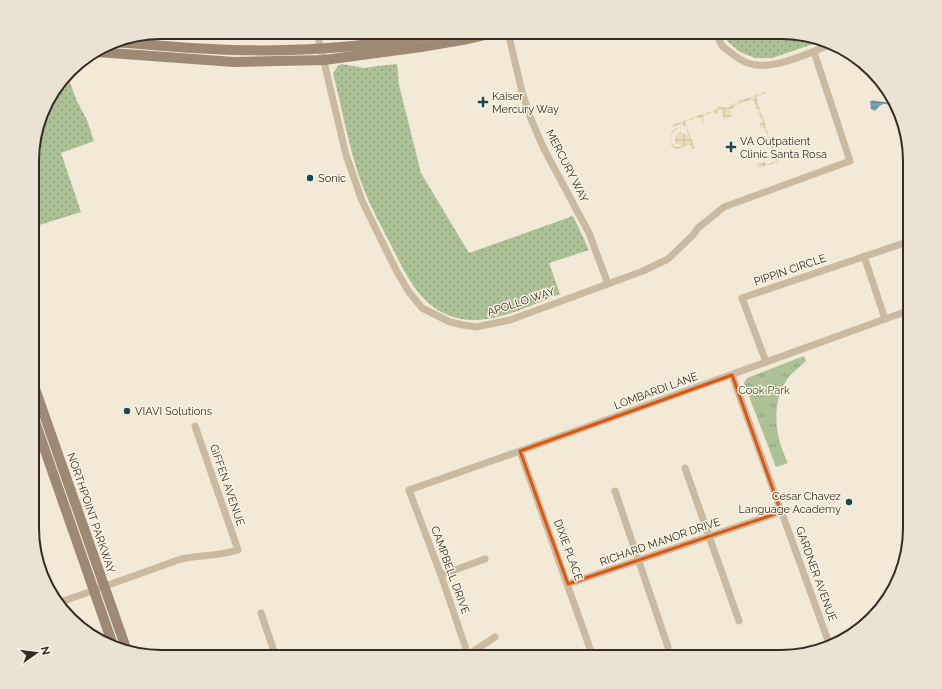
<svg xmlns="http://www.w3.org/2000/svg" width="942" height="689" font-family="Raleway,sans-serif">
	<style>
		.grass { fill: url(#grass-dots) }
		.park { fill: url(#park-tufts) }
		.plaza { fill: url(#plaza-grid); fill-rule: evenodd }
		.water { fill: url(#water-rules) }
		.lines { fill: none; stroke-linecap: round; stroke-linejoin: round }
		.street { stroke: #cabaa2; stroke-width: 7 }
		.secondary { stroke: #9d8974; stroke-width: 10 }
		.marked { fill: none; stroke: #df570d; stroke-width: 3; stroke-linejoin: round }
		.poi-dot { fill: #194957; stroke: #faf3e2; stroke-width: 1.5 }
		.labels { text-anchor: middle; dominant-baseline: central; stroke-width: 3; stroke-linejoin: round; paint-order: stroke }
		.poi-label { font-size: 11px; fill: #342c25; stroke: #faf3e2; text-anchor: start }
		.street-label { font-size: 11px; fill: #342c25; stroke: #faf3e2 }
		.park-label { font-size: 11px; fill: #3c5328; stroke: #faf3e2 }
		.rim { fill: none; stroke: #342c25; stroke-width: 2 }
	</style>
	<defs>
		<pattern id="grass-dots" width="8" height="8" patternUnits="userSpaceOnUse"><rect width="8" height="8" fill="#acc196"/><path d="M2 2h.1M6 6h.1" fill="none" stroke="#8d9d7a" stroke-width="1.8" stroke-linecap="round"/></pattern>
		<pattern id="park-tufts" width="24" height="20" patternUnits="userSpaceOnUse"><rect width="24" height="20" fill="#acc196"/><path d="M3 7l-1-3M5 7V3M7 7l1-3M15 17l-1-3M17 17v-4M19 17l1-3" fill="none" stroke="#8d9d7a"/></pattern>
		<pattern id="plaza-grid" width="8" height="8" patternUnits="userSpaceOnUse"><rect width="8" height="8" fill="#ebddbc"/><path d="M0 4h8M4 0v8" fill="none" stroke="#cabea1"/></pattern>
		<pattern id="water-rules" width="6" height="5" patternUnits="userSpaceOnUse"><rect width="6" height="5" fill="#74a4b0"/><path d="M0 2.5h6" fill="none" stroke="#60868f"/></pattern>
	</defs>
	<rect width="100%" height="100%" fill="#f2e9d6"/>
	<!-- grass -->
	<g class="grass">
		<path d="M 722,32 L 789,32 L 825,40 L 772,58 L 755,58 L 740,52 L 728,42 Z"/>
		<path d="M 342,64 L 364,68 L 378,66 L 397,64 L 399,85 L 421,173 L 469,253 L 573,216 L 589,250 L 549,263 L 560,294 C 531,305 492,325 461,319 C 422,311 407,277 391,245 C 380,224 368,202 360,179 C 348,144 342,108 333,73 L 338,66 Z"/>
		<path d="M 67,75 L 77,101 L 87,120 L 94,141 L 61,153 L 81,212 L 33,227 L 33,144 L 49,97 Z"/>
	</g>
	<!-- park -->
	<path class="park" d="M 804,356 L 806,361 C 800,366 793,372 788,378 C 770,404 775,437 788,463 L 776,467 L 744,383 L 747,378 Z"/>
	<!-- plaza -->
	<path class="plaza" d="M 764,92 L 765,94 L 756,97 L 778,162 L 759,168 L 758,164 L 765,162 L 766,165 L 776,161 L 764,127 L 761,128 L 760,126 L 760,123 L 762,122 L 753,99 L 739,104 L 730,110 L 732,116 L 724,119 L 721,111 L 720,110 L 717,111 L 718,113 L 715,114 L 714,112 L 703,116 L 705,122 L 703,123 L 701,117 L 685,122 L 695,148 L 692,149 L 691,145 L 677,149 L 672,147 L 670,144 L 670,136 L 671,132 L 674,129 L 684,125 L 683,123 L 672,127 L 672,125 L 717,109 L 718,106 L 727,108 L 736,102 ZM 685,126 L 688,135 L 680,132 L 677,135 L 675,139 L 676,143 L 682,146 L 675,147 L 675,144 L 671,143 L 670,139 L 672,133 L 678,128 Z"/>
	<!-- water -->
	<path class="water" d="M 892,99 L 897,104 L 898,111 C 894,107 885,101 880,106 C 878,107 877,109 875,111 L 871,109 L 870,102 L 872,100 C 876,101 889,103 893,103 Z"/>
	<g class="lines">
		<!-- street -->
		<g class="street">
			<path d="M 317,32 L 346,155 L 353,175 L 362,201 L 396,270 L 409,292 L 422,308 L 450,322 L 463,325 L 476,327 L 510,320 L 643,271 L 668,259 L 693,235 L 698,228 L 724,207 L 850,161 L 814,52"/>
			<path d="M 508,32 L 522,92 L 531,119 L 544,149 L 589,233 L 608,284"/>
			<path d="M 716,32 C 721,46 722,47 734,55 C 740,60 750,65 757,65 C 777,68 813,52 831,44"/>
			<path d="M 864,256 L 885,319"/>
			<path d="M 766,362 L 742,298 L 910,241"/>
			<path d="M 732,375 L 830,646"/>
			<path d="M 520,451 L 593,657"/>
			<path d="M 685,468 L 739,621"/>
			<path d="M 615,491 L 668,647"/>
			<path d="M 441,575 L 485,559"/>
			<path d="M 568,584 L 781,512"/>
			<path d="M 58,603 L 181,559 C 200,555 219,556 238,550 L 195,426"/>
			<path d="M 261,613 L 276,657"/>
			<path d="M 468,655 L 495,637"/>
			<path d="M 470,657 L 468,655 L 441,575 L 409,490 L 520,451 L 910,310"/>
		</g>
		<!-- secondary -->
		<g class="secondary">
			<path d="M 115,42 C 154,45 194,49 233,50 C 305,52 378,46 448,32"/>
			<path d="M 97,52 L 234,62 L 324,60 L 421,47 L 468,39 L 498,32"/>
			<path d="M 33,383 L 127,651"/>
			<path d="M 33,416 L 114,648"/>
		</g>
	</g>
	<!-- marked area -->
	<path class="marked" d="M 732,375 L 781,512 L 568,584 L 520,451 Z"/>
	<!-- markers -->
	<g class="poi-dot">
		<path d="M481 96h4v4h4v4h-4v4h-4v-4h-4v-4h4z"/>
		<path d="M729 141h4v4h4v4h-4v4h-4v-4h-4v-4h4z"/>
		<circle cx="310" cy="178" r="4"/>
		<circle cx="127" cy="411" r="4"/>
		<circle cx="849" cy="502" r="4"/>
	</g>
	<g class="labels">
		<!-- poi labels -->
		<g class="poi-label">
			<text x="492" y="96">Kaiser<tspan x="492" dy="13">Mercury Way</tspan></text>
			<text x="740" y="141">VA Outpatient<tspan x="740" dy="13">Clinic Santa Rosa</tspan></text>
			<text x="318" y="178">Sonic</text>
			<text x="135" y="411">VIAVI Solutions</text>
			<text x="841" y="496" text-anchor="end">Cesar Chavez<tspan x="841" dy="13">Language Academy</tspan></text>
		</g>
		<!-- street labels -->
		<g class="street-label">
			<text transform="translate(567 166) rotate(63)">MERCURY WAY</text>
			<text transform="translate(790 270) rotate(-19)">PIPPIN CIRCLE</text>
			<text transform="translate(521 302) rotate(-18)">APOLLO WAY</text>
			<text transform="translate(656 391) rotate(-20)">LOMBARDI LANE</text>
			<text transform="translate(227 485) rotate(71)">GIFFEN AVENUE</text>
			<text transform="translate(91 513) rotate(71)">NORTHPOINT PARKWAY</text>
			<text transform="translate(660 542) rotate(-19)">RICHARD MANOR DRIVE</text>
			<text transform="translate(568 550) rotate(70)">DIXIE PLACE</text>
			<text transform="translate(450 570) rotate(70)">CAMPBELL DRIVE</text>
			<text transform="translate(816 574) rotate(70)">GARDNER AVENUE</text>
		</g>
		<!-- park labels -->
		<g class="park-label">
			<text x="764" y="390">Cook Park</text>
		</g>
	</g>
	<!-- crop -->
	<path d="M0 0H942V689H0ZM161 39H781A122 122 0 0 1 903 161V528A122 122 0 0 1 781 650H161A122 122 0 0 1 39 528V161A122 122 0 0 1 161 39Z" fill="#eae3d3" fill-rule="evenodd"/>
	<path class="rim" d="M161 39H781A122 122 0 0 1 903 161V528A122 122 0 0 1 781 650H161A122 122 0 0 1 39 528V161A122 122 0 0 1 161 39Z"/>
	<!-- north arrow -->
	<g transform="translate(36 653) rotate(76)" stroke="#faf3e2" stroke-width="3" paint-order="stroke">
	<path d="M0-3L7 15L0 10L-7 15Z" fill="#342c25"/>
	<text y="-6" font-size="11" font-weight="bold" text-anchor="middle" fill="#342c25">N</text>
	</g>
</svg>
